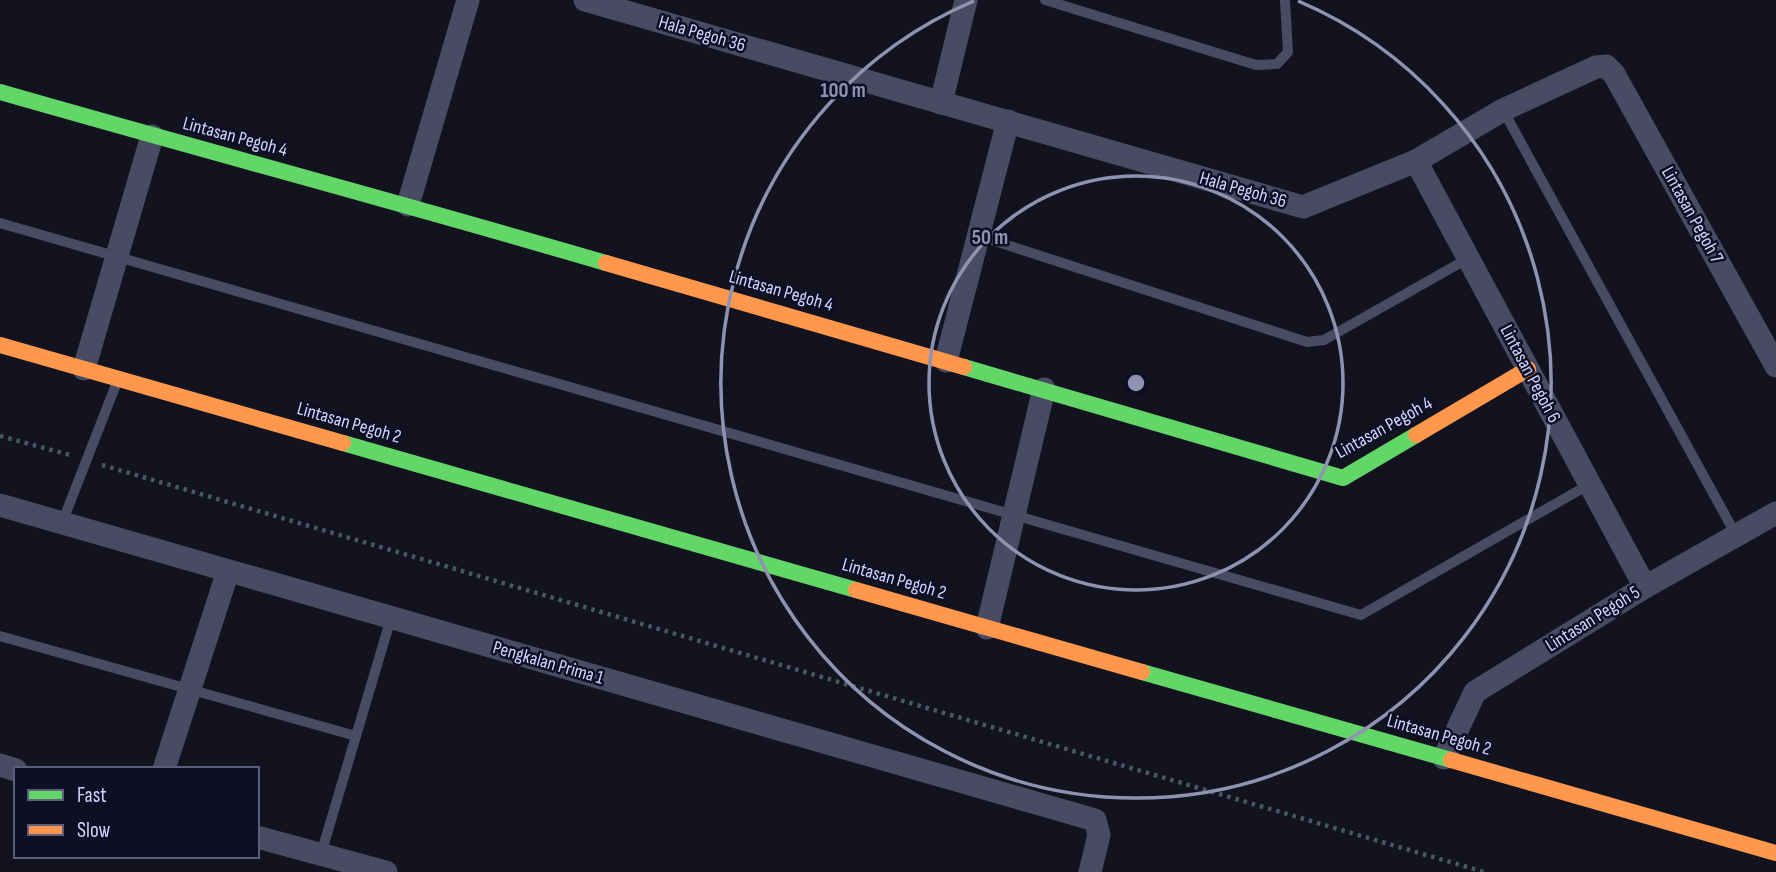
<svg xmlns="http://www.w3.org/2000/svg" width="1776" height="872" font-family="'Sofia Sans Condensed',sans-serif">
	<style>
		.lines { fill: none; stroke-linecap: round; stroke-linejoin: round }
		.path { stroke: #465a63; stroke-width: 4.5; stroke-dasharray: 3.5 5; stroke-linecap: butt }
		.lane { stroke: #484b61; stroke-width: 10 }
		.street { stroke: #484b61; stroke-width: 23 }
		.fast { stroke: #63d668; stroke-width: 16 }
		.slow { stroke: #ff974d; stroke-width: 16 }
		.ring { fill: none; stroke: #8f92b1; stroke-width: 3.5 }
		.labels { text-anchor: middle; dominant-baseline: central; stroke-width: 5; stroke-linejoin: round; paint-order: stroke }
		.street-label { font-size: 19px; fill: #d2d6ff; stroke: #0e0e25 }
		.centre { fill: #8f92b1; stroke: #0e0e25; stroke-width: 3.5 }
		.ring-label { font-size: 21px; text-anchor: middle; font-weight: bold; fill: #8f92b1; stroke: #0e0e25; stroke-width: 5; stroke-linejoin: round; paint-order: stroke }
	</style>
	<rect width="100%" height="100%" fill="#131320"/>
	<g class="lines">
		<!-- path -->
		<g class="path">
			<path d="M 0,436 L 70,455"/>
			<path d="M 102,465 L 1484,872"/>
		</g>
		<!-- lane -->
		<g class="lane">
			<path d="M 1045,0 L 1256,65 L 1277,64 L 1288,52 L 1285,0"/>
			<path d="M 1503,110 L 1736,535"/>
			<path d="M 0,223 L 1361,615 L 1590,484"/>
			<path d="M 979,236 L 1307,342 L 1324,340 L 1469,258"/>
			<path d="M 62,523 L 117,382"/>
			<path d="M 0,636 L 356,736"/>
			<path d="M 321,854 L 391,618"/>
		</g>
		<!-- street -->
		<g class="street">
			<path d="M 585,0 L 1303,207 L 1416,161 L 1503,110 L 1596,67 L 1606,66 L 1614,74 L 1776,366"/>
			<path d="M 941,103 L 966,0"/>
			<path d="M 1416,161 L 1645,587"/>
			<path d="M 408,205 L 468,0"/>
			<path d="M 946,361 L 1008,121"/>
			<path d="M 84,369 L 152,136"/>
			<path d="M 0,505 L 1095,820 L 1099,835 L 1090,872"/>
			<path d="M 987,628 L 1044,389"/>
			<path d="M 1444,758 L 1475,692 L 1645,587 L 1776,513"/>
			<path d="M 0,765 L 16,770"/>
			<path d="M 164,769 L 228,571"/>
			<path d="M 257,837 L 386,872"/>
		</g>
		<!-- fast -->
		<g class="fast">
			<path d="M 0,92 C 202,150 405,204 606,263"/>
			<path d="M 964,367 L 1343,478 L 1416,435"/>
			<path d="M 343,443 L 856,590"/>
			<path d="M 1142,672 L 1451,760"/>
		</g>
		<!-- slow -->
		<g class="slow">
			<path d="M 606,263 L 964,367"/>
			<path d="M 0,345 L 343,443"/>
			<path d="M 1416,435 L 1528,369"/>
			<path d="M 856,590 L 1142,672"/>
			<path d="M 1451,760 L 1776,853"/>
		</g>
	</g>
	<!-- distance rings -->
	<g class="ring">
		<circle cx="1136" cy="383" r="207"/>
		<path d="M1298 1A415 415 0 1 1 974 1"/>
	</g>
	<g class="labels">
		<!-- street labels -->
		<g class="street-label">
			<text transform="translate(702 34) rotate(16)">Hala Pegoh 36</text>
			<text transform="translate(235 137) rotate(15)">Lintasan Pegoh 4</text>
			<text transform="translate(1243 190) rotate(16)">Hala Pegoh 36</text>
			<text transform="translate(1692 215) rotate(61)">Lintasan Pegoh 7</text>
			<text transform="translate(781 291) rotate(16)">Lintasan Pegoh 4</text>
			<text transform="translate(1530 374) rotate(62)">Lintasan Pegoh 6</text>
			<text transform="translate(349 423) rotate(16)">Lintasan Pegoh 2</text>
			<text transform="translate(1384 428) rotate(-29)">Lintasan Pegoh 4</text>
			<text transform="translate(894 579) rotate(16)">Lintasan Pegoh 2</text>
			<text transform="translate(1593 619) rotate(-32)">Lintasan Pegoh 5</text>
			<text transform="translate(548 663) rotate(16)">Pengkalan Prima 1</text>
			<text transform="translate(1439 735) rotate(16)">Lintasan Pegoh 2</text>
		</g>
	</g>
	<circle cx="1136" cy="383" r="10" class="centre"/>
	<g class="ring-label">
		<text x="843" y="97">100 m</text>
		<text x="990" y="244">50 m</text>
	</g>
	<!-- legend -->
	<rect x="14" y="767" width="245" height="91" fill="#0e0e25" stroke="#5c5e7c" stroke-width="2"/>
	<rect x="28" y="790" width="35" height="10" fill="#63d668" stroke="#5c5e7c" stroke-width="2"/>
	<text x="77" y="802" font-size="21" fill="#d2d6ff">Fast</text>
	<rect x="28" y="825" width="35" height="10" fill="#ff974d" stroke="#5c5e7c" stroke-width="2"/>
	<text x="77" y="837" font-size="21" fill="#d2d6ff">Slow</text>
</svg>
